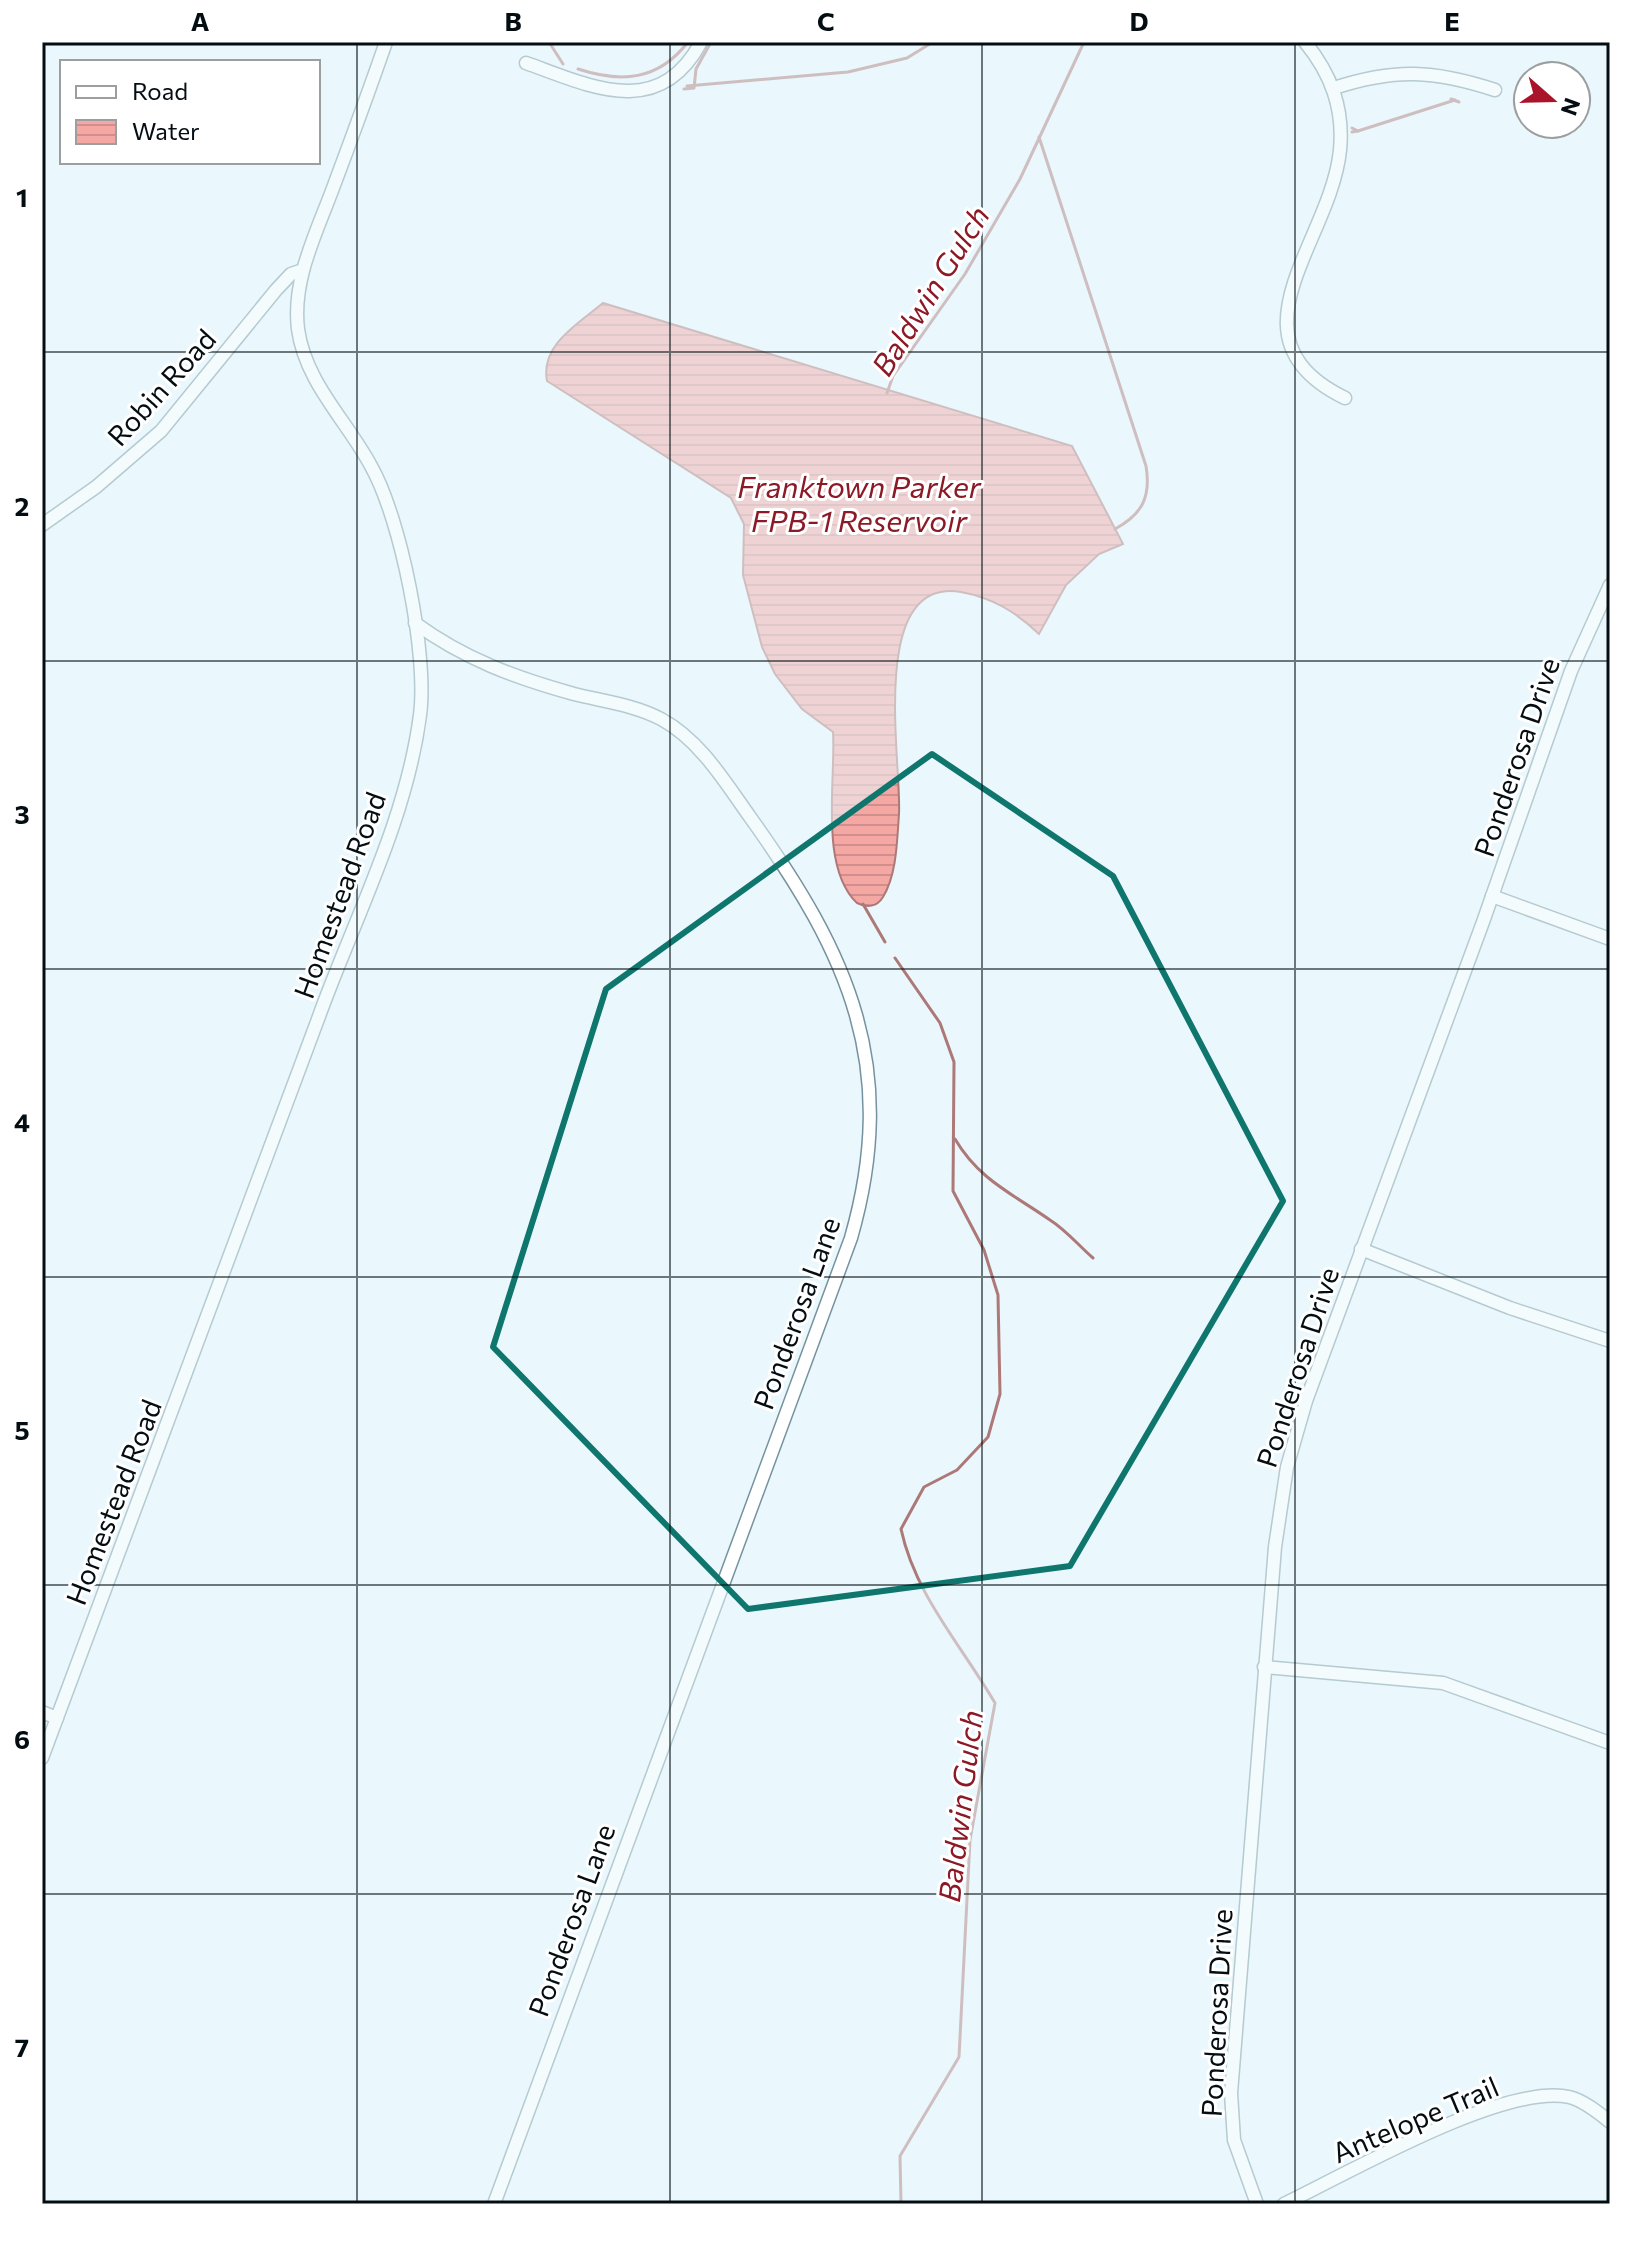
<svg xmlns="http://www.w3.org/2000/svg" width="1652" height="2246" font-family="Commissioner,sans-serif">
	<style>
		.water { fill: url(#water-rules); stroke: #ad7978; stroke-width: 2 }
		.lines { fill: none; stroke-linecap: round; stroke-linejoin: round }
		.stream { stroke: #ad7978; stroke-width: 3 }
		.minor-casing { stroke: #75929e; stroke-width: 15 }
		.minor { stroke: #fff; stroke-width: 12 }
		.marked { fill: none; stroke: #0f766e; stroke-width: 6; stroke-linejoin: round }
		.grid { fill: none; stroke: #040e12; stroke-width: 2; stroke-opacity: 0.55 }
		.labels { text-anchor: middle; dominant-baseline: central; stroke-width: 6; stroke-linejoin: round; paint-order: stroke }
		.street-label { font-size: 28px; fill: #040e12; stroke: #fff }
		.water-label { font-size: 30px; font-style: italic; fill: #8b1a26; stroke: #fff }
		.neatline { fill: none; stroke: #040e12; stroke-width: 3 }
		.grid-label { font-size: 26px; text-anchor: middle; font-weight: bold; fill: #040e12 }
	</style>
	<defs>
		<pattern id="water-rules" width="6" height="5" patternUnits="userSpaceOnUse" patternTransform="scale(2)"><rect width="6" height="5" fill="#f5a7a4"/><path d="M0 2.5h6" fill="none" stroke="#d08f8c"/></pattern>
	</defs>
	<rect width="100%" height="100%" fill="#eaf7fc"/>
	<!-- water -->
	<path class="water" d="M 603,303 L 1072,446 L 1123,544 L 1099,554 L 1066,585 L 1039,634 C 1016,612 993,598 961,592 C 867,576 902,763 899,814 C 897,840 897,874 883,897 C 877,907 867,908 857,903 C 819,867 836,780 833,732 L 802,709 L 775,674 L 762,647 L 743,575 L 744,524 L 731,498 L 547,381 C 540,345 579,323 603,303 Z"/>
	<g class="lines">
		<!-- stream -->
		<g class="stream">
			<path d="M 549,42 L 563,64"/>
			<path d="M 578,69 C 621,83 658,81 688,42"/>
			<path d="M 687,86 L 848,72 L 907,58 L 933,42"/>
			<path d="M 684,89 L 694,88 L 696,69 L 711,42"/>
			<path d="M 1451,99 L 1459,102"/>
			<path d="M 1358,131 L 1455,100"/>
			<path d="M 1352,132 L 1358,131 L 1352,128"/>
			<path d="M 1039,137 L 1146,466 C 1151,496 1143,514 1115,529"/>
			<path d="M 887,393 L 893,376 L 965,274 L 1020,179 L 1084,42"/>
			<path d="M 863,904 L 885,942"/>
			<path d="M 895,958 L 940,1023 L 954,1062 L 953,1191 L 984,1250 L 998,1295 L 1000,1394 L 988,1437 L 957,1470 L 924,1487 L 901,1529 C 915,1595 962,1646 995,1703 L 970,1840 L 959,2057 L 900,2156 L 901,2204"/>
			<path d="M 955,1139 C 979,1180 1013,1194 1050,1220 C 1066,1230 1079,1246 1093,1258"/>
		</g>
		<defs>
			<g id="minor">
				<path d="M 1305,42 C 1331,74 1344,108 1340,150 C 1331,242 1222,338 1345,398"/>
				<path d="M 526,63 C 590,86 659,121 701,42"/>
				<path d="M 1334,88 C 1395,68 1434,70 1495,90"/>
				<path d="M 42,525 L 96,487 L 161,431 L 276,290 L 291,274 L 303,270"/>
				<path d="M 415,623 C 464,659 516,678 574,694 C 602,701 635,705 661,719 C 700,740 725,782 750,817 C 849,955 900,1067 851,1238 L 494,2204"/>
				<path d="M 1492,896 L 1610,939"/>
				<path d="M 1361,1249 L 1510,1308 L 1610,1341"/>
				<path d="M 1264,1667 L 1443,1683 L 1610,1743"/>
				<path d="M 42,1712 L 57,1718"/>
				<path d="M 42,1758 C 134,1512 227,1266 318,1019 C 354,919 406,822 420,715 C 428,655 401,519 371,466 C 347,421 305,382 298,329 C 292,280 316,234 333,188 C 351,140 369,91 386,42"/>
				<path d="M 1257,2204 L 1234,2140 L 1231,2093 L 1275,1547 L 1287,1467 L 1306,1401 L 1483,922 L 1571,671 L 1610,585"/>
				<path d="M 1284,2204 C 1347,2174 1503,2083 1569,2097 C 1583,2100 1599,2113 1610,2122"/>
			</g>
		</defs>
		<!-- minor casing -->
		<use href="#minor" class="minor-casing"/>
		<!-- minor -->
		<use href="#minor" class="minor"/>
	</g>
	<!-- marked area -->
	<path d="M0 0H1652V2246H0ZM 932,754 L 1113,876 L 1283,1201 L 1070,1566 L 748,1609 L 493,1347 L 606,989 Z" fill="#eaf7fc" fill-opacity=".55" fill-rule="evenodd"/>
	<path class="marked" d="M 932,754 L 1113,876 L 1283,1201 L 1070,1566 L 748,1609 L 493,1347 L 606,989 Z"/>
	<!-- grid -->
	<path class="grid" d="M 357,42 L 357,2204M 670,42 L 670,2204M 982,42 L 982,2204M 1295,42 L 1295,2204M 42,352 L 1610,352M 42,661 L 1610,661M 42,969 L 1610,969M 42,1277 L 1610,1277M 42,1585 L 1610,1585M 42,1894 L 1610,1894"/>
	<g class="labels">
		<!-- street labels -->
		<g class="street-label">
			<text transform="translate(161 387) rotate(-48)">Robin Road</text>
			<text transform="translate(1516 757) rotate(-71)">Ponderosa Drive</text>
			<text transform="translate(339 895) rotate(-70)">Homestead Road</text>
			<text transform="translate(796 1313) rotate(-70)">Ponderosa Lane</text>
			<text transform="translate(1297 1367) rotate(-72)">Ponderosa Drive</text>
			<text transform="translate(113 1502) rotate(-69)">Homestead Road</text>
			<text transform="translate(571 1920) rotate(-70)">Ponderosa Lane</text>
			<text transform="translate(1216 2013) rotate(-87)">Ponderosa Drive</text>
			<text transform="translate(1415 2119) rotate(-23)">Antelope Trail</text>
		</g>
		<!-- water labels -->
		<g class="water-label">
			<text transform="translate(929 290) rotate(-58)">Baldwin Gulch</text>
			<text x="859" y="485">Franktown Parker<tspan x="859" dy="34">FPB-1 Reservoir</tspan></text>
			<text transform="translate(959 1806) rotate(-83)">Baldwin Gulch</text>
		</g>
	</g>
	<!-- border -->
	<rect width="1652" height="2246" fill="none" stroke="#ffffff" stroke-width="88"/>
	<!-- legend -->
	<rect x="60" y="60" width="260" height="104" fill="#ffffff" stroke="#9b9fa0" stroke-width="2"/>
	<rect x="76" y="86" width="40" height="12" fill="#ffffff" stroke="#9b9fa0" stroke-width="2"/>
	<text x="132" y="100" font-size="24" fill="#040e12">Road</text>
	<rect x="76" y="120" width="40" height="24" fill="url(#water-rules)" stroke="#9b9fa0" stroke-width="2"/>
	<text x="132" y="140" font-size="24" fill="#040e12">Water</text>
	<!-- north arrow -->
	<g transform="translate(1552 100) rotate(110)"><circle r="38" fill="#ffffff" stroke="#9b9fa0" stroke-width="2"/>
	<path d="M0-6L14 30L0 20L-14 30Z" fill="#aa142b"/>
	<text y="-12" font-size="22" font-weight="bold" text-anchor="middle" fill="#040e12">N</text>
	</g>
	<rect x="44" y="44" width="1564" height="2158" class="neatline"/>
	<g class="grid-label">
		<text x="200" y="31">A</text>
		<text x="513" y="31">B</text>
		<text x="826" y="31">C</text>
		<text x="1139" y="31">D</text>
		<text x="1452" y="31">E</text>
		<text x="22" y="207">1</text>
		<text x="22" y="516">2</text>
		<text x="22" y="824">3</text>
		<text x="22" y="1132">4</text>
		<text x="22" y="1440">5</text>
		<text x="22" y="1749">6</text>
		<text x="22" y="2057">7</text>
	</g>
</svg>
